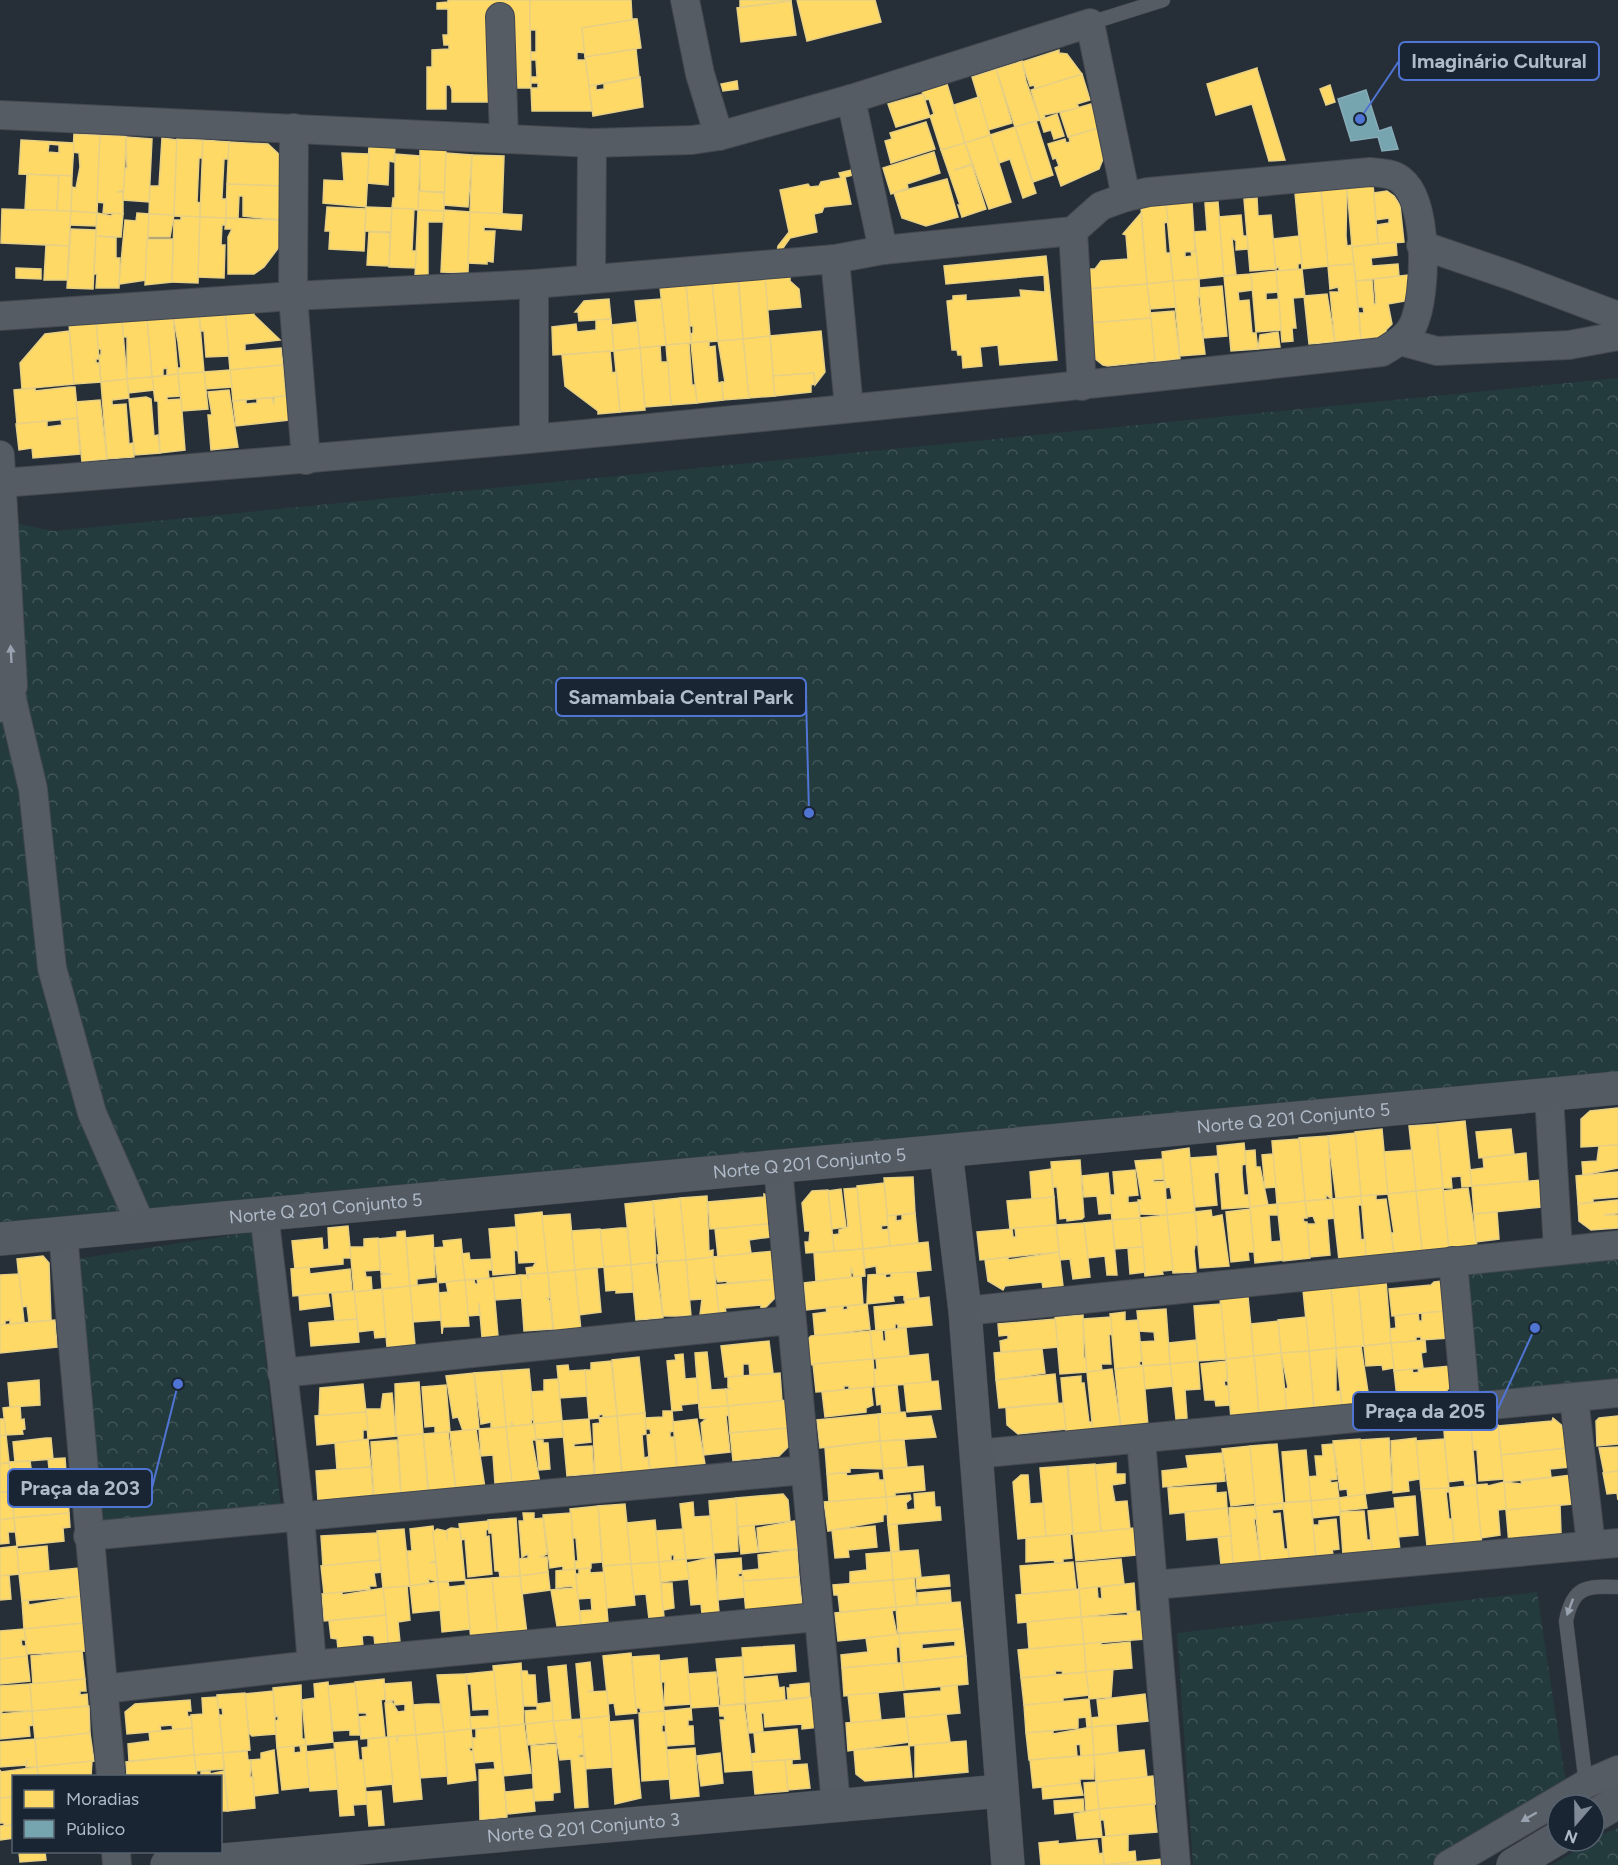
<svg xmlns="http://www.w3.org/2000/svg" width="1618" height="1865" font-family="Figtree,sans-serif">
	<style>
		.park { fill: url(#park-crowns) }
		.homes { fill: #ffd966; stroke: #e7d084; stroke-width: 1.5; fill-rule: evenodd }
		.public { fill: #76a5af; stroke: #87acb7; stroke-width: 1.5 }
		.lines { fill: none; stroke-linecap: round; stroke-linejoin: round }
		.lane-casing { stroke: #43484f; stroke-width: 15 }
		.street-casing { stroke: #43484f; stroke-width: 30 }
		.secondary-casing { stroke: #43484f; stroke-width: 34 }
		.lane { stroke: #565c64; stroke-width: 14 }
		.street { stroke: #565c64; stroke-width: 28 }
		.secondary { stroke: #555b63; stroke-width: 33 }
		.oneway { fill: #99a3b0 }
		.labels { text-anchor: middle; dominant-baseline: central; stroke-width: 6; stroke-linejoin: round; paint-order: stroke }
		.street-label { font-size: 18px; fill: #afbbc9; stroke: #192532 }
		.leader { fill: none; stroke: #5074d3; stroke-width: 2 }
		.callout-dot { fill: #5074d3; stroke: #192532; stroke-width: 2 }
		.callout { fill: #192532; stroke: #5074d3; stroke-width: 2 }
		.callout-label { font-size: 20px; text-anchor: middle; font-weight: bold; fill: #afbbc9 }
	</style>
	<defs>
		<pattern id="park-crowns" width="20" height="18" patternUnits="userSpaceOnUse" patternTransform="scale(1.5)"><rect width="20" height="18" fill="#233b3d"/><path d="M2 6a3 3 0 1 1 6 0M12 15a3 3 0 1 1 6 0" fill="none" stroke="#405558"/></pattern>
	</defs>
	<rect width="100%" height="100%" fill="#262e37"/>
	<!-- park -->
	<g class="park">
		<path d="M 1618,378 L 1618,1095 L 0,1244 L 0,520 L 53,531 Z"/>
		<path d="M 253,1232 L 281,1510 L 99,1524 L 76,1259 Z"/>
		<path d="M 1618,1234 L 1618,1404 L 1459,1423 L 1446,1252 Z"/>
		<path d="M 1537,1592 L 1566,1783 L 1431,1865 L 1193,1865 L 1177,1633 Z"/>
		<path d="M 1618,1828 L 1618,1865 L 1552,1865 L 1603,1834 Z"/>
	</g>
	<!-- homes -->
	<g class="homes">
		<path d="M 448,0 L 530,0 L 531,88 L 514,88 L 490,102 L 452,102 L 452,90 L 450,85 L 446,85 L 446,109 L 427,109 L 427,67 L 432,67 L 432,50 L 449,49 L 449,45 L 444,45 L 443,35 L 448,35 L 448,9 L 437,9 L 437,3 L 448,2 Z"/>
		<path d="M 530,0 L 631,0 L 632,19 L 637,19 L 582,28 L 585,53 L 577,52 L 577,60 L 586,60 L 592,111 L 532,111 L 531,88 L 538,88 L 538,83 L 531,83 L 531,77 L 537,77 L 536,60 L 531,60 L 531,52 L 536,52 L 536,30 L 530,30 Z"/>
		<path d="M 740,0 L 791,0 L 791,1 L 740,7 Z"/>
		<path d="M 797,0 L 875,0 L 881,22 L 807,41 Z"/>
		<path d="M 791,1 L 796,35 L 741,42 L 737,8 Z"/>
		<path d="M 637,19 L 641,48 L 585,57 L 582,28 Z"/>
		<path d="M 636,49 L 639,77 L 589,86 L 585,57 Z"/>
		<path d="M 1059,50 L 1059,53 L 1067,54 L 1082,74 L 1035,89 L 1034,85 L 1030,86 L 1022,62 Z"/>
		<path d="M 1022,61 L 1026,81 L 1040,120 L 1015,127 L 996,69 Z"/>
		<path d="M 1257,68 L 1257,69 L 1285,160 L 1269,161 L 1252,104 L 1216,115 L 1207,84 Z"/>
		<path d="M 996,69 L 1012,123 L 988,130 L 972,77 Z"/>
		<path d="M 1082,74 L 1090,100 L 1077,104 L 1079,108 L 1044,115 L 1045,118 L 1040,120 L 1031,90 Z"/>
		<path d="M 640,77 L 643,107 L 593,116 L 589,86 L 596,85 L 596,90 L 604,89 L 604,84 Z"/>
		<path d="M 737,81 L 738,89 L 723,91 L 721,84 Z"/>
		<path d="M 947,84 L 965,143 L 941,150 L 930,116 L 934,114 L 929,99 L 925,100 L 922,91 Z"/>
		<path d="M 1330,85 L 1335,102 L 1326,105 L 1320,89 Z"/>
		<path d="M 923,94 L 930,117 L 896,127 L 888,104 Z"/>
		<path d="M 979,97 L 990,135 L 965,143 L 954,105 Z"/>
		<path d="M 1091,104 L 1099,128 L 1068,137 L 1060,113 Z"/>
		<path d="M 1057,114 L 1064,136 L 1054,139 L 1051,130 L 1044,132 L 1040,120 Z"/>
		<path d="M 1036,121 L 1053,175 L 1033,182 L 1015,127 Z"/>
		<path d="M 926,122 L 935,149 L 891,163 L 885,141 L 892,139 L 890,133 Z"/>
		<path d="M 1015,127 L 1036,193 L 1023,198 L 1010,159 L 999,163 L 990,135 Z"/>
		<path d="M 1098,128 L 1105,154 L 1099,169 L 1061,186 L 1055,168 L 1059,166 L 1056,158 L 1053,159 L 1048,144 L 1065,139 L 1066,143 L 1070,142 L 1069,137 Z"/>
		<path d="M 74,134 L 100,135 L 97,213 L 71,211 L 72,187 L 76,188 L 80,167 L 79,153 L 73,152 Z"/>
		<path d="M 100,135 L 126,136 L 124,190 L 117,192 L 123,192 L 123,214 L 103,213 L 104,203 L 97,202 Z"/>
		<path d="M 990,135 L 1011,202 L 989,209 L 965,143 Z"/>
		<path d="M 126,137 L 152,139 L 149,202 L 123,200 L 125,168 L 127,168 Z"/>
		<path d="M 162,138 L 177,140 L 174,215 L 149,214 L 150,186 L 159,186 Z"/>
		<path d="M 177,139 L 203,140 L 202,158 L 199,158 L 197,202 L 200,203 L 200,217 L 174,216 Z"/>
		<path d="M 21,140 L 74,143 L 72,176 L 19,174 ZM 49,144 L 59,145 L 59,153 L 48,152 Z"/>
		<path d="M 203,140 L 229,142 L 228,159 L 224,159 L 222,197 L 222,199 L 227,199 L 226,218 L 200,217 Z"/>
		<path d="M 229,142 L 268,144 L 283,158 L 280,186 L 227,184 Z"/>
		<path d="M 965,143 L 972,164 L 954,170 L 972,165 L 986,209 L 962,217 L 958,205 L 960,205 L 941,150 Z"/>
		<path d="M 369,146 L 395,147 L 394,162 L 389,161 L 388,185 L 367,183 Z"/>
		<path d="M 420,148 L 446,150 L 445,192 L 420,191 Z"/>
		<path d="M 934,152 L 940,173 L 907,184 L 908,188 L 891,194 L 883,168 Z"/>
		<path d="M 342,153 L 369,154 L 366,207 L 323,203 L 324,180 L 344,181 Z"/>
		<path d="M 446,153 L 472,155 L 468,207 L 444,205 Z"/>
		<path d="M 395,154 L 420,156 L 418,210 L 392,208 L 393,198 L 395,198 Z"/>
		<path d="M 472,155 L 504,156 L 502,214 L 470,212 Z"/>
		<path d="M 856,169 L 857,174 L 845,177 L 851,204 L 824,207 L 822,212 L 814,214 L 817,232 L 790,238 L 783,248 L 783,253 L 777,253 L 778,246 L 789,232 L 780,190 L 808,184 L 810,187 L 819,186 L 821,182 L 841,178 L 839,173 Z"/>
		<path d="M 27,174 L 59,176 L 57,211 L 25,210 Z"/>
		<path d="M 59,175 L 72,176 L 71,211 L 57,211 Z"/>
		<path d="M 947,179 L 958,217 L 926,226 L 902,218 L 894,193 Z"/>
		<path d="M 227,184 L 282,186 L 280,220 L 243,216 L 243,196 L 239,196 L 238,218 L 226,218 Z"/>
		<path d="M 1373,184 L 1378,244 L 1352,247 L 1347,187 Z"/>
		<path d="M 1347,188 L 1346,236 L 1347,246 L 1352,245 L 1354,264 L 1328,266 L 1321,191 Z"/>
		<path d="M 419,191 L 444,193 L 444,211 L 418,210 Z"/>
		<path d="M 1321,191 L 1328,266 L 1302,269 L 1295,193 Z"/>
		<path d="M 1387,191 L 1394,196 L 1400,205 L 1404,242 L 1378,244 L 1377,225 L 1389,223 L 1389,218 L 1376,220 L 1374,193 Z"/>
		<path d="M 1257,198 L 1258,216 L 1271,215 L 1276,269 L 1250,271 L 1244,199 Z"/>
		<path d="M 1192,202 L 1195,251 L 1185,252 L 1185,257 L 1192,256 L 1191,252 L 1196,252 L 1199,279 L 1173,281 L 1166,205 Z"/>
		<path d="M 1218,202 L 1224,276 L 1199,279 L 1194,232 L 1207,231 L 1205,203 Z"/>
		<path d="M 1166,205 L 1168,222 L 1164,223 L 1166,253 L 1170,253 L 1173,281 L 1147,284 L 1141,207 Z"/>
		<path d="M 327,207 L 366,209 L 364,251 L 329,249 L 330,231 L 325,231 Z"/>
		<path d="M 366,207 L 392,208 L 391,232 L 365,231 Z"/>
		<path d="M 392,208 L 414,209 L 412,251 L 416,251 L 416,268 L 389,267 Z"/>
		<path d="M 2,209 L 71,211 L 69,246 L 1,243 Z"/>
		<path d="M 418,210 L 444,211 L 443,222 L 428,222 L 428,276 L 415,277 Z"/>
		<path d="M 444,210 L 470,212 L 468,273 L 441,272 Z"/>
		<path d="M 71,211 L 97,213 L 96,226 L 70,225 Z"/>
		<path d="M 470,212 L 522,215 L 521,230 L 484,227 L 484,231 L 495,231 L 493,262 L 487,261 L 487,264 L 468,263 Z"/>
		<path d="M 97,213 L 112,216 L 112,213 L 123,214 L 121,237 L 98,236 L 116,238 L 116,258 L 120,258 L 119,288 L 96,288 L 97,274 L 94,274 Z"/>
		<path d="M 137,213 L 149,214 L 146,280 L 119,284 L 125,220 L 136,221 Z"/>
		<path d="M 1141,213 L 1147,284 L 1087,289 L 1086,269 L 1095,269 L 1101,261 L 1128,259 L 1126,235 L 1123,234 Z"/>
		<path d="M 149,214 L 174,215 L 170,237 L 148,237 Z"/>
		<path d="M 1241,215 L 1243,236 L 1247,236 L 1248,249 L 1236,250 L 1236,241 L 1232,238 L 1236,275 L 1224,276 L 1219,217 Z"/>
		<path d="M 181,216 L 200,217 L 198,283 L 172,282 L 174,220 L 181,220 Z"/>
		<path d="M 200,217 L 226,218 L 225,225 L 222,225 L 221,245 L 225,245 L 224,278 L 198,277 Z"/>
		<path d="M 226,218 L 279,220 L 279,247 L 264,267 L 254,274 L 228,274 L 228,237 L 232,229 L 225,229 Z"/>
		<path d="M 71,229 L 96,230 L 93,289 L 67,288 Z"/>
		<path d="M 369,232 L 390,233 L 389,266 L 367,265 Z"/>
		<path d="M 1299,236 L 1302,263 L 1298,264 L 1298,269 L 1279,271 L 1279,267 L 1276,268 L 1273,239 Z"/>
		<path d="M 147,239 L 173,239 L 172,282 L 145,285 Z"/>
		<path d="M 1396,242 L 1397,255 L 1371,258 L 1372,266 L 1398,264 L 1399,276 L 1356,281 L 1352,247 Z"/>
		<path d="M 46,245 L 69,246 L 67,280 L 44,280 Z"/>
		<path d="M 1046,256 L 1057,360 L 1000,365 L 998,345 L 980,347 L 982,366 L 963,368 L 962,355 L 958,355 L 957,350 L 952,350 L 947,301 L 953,300 L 953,296 L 966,295 L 966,301 L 1021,297 L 1020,290 L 1045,292 L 1044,275 L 946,284 L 944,266 Z"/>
		<path d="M 1354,264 L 1361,339 L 1335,342 L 1330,292 L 1339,292 L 1338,287 L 1330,289 L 1328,266 Z"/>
		<path d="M 16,268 L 41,269 L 41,279 L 16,278 Z"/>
		<path d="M 1302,269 L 1305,297 L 1293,298 L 1296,328 L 1292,328 L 1293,341 L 1282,342 L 1276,271 Z"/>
		<path d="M 1276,271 L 1278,292 L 1266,293 L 1266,300 L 1279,299 L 1281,330 L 1256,332 L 1251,274 Z"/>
		<path d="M 1251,274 L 1252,290 L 1238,292 L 1239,301 L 1249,300 L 1252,333 L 1256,333 L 1258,349 L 1231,351 L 1224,276 Z"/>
		<path d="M 790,275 L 790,281 L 799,289 L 801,307 L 767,310 L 765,278 Z"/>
		<path d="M 1408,275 L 1411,300 L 1388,304 L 1392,324 L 1386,330 L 1387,337 L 1361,339 L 1359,313 L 1364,313 L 1363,307 L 1358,307 L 1356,281 L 1372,280 L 1374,304 L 1376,304 L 1374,279 Z"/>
		<path d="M 765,278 L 770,336 L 743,339 L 739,281 Z"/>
		<path d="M 738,279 L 743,339 L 718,341 L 712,283 Z"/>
		<path d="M 1199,279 L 1200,297 L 1198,297 L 1205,354 L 1180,356 L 1173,281 Z"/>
		<path d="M 1173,281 L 1176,307 L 1150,309 L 1147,284 Z"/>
		<path d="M 712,283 L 718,341 L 691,343 L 691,334 L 693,333 L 693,326 L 690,326 L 686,285 Z"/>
		<path d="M 686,284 L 691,343 L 666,345 L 660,287 Z"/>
		<path d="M 1147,284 L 1151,318 L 1090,323 L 1087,289 Z"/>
		<path d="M 1222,286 L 1227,336 L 1204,338 L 1199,288 Z"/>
		<path d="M 1327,294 L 1335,342 L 1309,344 L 1304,296 Z"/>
		<path d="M 609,299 L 611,319 L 579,321 L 578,312 L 575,312 L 584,301 Z"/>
		<path d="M 661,299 L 666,345 L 640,348 L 635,301 Z"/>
		<path d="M 254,309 L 254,315 L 280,340 L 245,344 L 245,351 L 281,348 L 283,365 L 230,370 L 225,312 Z"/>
		<path d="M 1174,311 L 1180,359 L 1155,362 L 1150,313 Z"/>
		<path d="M 225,312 L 229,356 L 206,357 L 204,331 L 201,331 L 199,314 Z"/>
		<path d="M 199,314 L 204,372 L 178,374 L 178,368 L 181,368 L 178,342 L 173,316 Z"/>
		<path d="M 173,316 L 178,374 L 167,375 L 167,368 L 163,369 L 163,376 L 152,377 L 147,320 Z"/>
		<path d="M 1151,318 L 1155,361 L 1108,366 L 1103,365 L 1093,357 L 1090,323 Z"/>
		<path d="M 611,319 L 614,351 L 553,355 L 552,327 L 576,324 L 577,332 L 596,330 L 596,320 Z"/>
		<path d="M 147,320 L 152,377 L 127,379 L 127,337 L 123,337 L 122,321 Z"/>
		<path d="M 122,321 L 127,379 L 101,382 L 99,355 L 101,355 L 101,349 L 98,349 L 96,323 Z"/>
		<path d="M 96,322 L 99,359 L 96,359 L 96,363 L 99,363 L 101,382 L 74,384 L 69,324 Z"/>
		<path d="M 637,322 L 640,348 L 614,351 L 612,325 Z"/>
		<path d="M 69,331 L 74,384 L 22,389 L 20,363 L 45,334 Z"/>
		<path d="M 821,331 L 825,372 L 815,385 L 814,373 L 773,376 L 770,336 Z"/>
		<path d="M 1278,332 L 1280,347 L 1258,349 L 1260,335 Z"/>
		<path d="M 770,336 L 775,396 L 749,398 L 743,339 Z"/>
		<path d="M 743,339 L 749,398 L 723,400 L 722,382 L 725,382 L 718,341 Z"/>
		<path d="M 709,341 L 709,347 L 715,346 L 718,383 L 722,382 L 723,400 L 697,403 L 691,343 Z"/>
		<path d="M 689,343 L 692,385 L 695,385 L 697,403 L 671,405 L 666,345 Z"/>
		<path d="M 660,346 L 661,362 L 668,362 L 671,405 L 645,407 L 640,348 Z"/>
		<path d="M 640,348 L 645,410 L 620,412 L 614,351 Z"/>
		<path d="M 610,351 L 612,373 L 616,372 L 620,412 L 598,414 L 598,411 L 565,386 L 562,355 Z"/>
		<path d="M 283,365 L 286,396 L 233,401 L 230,370 Z"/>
		<path d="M 230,370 L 232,387 L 206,389 L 204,372 Z"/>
		<path d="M 204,372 L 208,409 L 182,411 L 178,374 Z"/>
		<path d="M 814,373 L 815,384 L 811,385 L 811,392 L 775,396 L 773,376 Z"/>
		<path d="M 178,374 L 180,396 L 167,397 L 167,400 L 181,399 L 185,450 L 160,453 L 158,401 L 155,401 L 152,377 Z"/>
		<path d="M 152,377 L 154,390 L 129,393 L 127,379 Z"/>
		<path d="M 127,379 L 129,398 L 112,400 L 112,405 L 126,404 L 129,444 L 133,443 L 134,457 L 107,459 L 101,382 Z"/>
		<path d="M 70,387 L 75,387 L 78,418 L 17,424 L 14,390 L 35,388 L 35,391 Z"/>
		<path d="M 229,390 L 238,447 L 211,450 L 208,415 L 212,415 L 208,392 Z"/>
		<path d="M 288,396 L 289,420 L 236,426 L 233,401 L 246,400 L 246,404 L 257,403 L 257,399 L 272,398 L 274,404 L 274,397 Z"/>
		<path d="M 146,397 L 151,399 L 154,436 L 158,435 L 160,453 L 135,455 L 129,399 Z"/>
		<path d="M 100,400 L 107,459 L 82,462 L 76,402 Z"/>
		<path d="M 77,418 L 80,454 L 33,458 L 32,448 L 19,450 L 16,424 L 47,421 L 47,427 L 62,425 L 61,420 Z"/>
		<path d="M 1618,1108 L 1618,1145 L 1581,1147 L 1581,1119 L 1590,1111 Z"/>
		<path d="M 1465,1121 L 1472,1186 L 1462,1187 L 1461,1176 L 1451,1177 L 1452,1188 L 1443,1188 L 1437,1124 Z"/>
		<path d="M 1437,1124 L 1443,1188 L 1416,1191 L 1409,1126 Z"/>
		<path d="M 1382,1129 L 1388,1194 L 1361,1196 L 1355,1132 Z"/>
		<path d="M 1511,1129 L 1514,1154 L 1479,1158 L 1476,1132 Z"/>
		<path d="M 1355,1133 L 1361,1196 L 1336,1198 L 1328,1136 Z"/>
		<path d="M 1328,1136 L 1332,1199 L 1326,1195 L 1326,1199 L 1305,1201 L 1299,1138 Z"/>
		<path d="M 1299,1139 L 1305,1201 L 1277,1204 L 1272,1141 Z"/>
		<path d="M 1244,1143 L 1246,1164 L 1242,1165 L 1242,1174 L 1244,1195 L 1249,1195 L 1250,1207 L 1222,1209 L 1217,1146 Z"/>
		<path d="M 1618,1145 L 1618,1168 L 1583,1175 L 1582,1162 L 1597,1161 L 1599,1146 Z"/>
		<path d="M 1189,1148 L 1195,1212 L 1167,1215 L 1166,1200 L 1172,1199 L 1170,1187 L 1165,1188 L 1162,1152 Z"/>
		<path d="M 1255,1150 L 1256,1167 L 1260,1167 L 1268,1205 L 1250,1207 L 1245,1151 Z"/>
		<path d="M 1412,1150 L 1416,1191 L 1388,1194 L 1384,1152 Z"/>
		<path d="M 1526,1153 L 1528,1181 L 1472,1186 L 1470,1170 L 1484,1168 L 1483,1158 Z"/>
		<path d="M 1273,1154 L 1276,1187 L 1265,1188 L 1262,1155 Z"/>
		<path d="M 1217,1156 L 1219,1172 L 1214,1173 L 1217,1205 L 1195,1207 L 1190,1158 Z"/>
		<path d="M 1162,1159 L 1164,1179 L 1153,1180 L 1154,1182 L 1165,1181 L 1167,1215 L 1140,1214 L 1138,1200 L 1142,1200 L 1135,1161 Z"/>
		<path d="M 1080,1160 L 1084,1217 L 1082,1219 L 1067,1221 L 1067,1218 L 1060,1219 L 1057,1187 L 1053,1187 L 1051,1162 Z"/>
		<path d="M 1051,1169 L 1054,1197 L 1032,1199 L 1030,1172 Z"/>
		<path d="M 1135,1170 L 1138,1195 L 1128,1196 L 1128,1203 L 1138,1202 L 1140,1218 L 1112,1220 L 1110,1195 L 1115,1195 L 1113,1172 Z"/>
		<path d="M 1618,1172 L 1618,1197 L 1593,1199 L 1593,1202 L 1578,1204 L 1576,1176 Z"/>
		<path d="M 1108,1173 L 1112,1213 L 1099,1214 L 1097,1196 L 1084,1197 L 1082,1176 Z"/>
		<path d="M 913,1177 L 915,1213 L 887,1216 L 884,1178 Z"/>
		<path d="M 1542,1180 L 1542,1207 L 1474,1214 L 1472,1186 Z"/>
		<path d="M 884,1183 L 888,1225 L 881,1226 L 882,1230 L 888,1229 L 890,1246 L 863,1249 L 857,1186 Z"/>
		<path d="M 857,1188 L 863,1249 L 834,1251 L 832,1235 L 839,1234 L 839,1230 L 848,1227 L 844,1189 Z"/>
		<path d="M 1443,1188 L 1449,1249 L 1422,1251 L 1416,1191 Z"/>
		<path d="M 1468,1188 L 1477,1246 L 1449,1249 L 1443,1191 Z"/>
		<path d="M 841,1189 L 846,1227 L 832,1229 L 828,1191 Z"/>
		<path d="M 828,1190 L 834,1251 L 806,1253 L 805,1242 L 809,1242 L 810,1231 L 805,1231 L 802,1203 L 812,1191 Z"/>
		<path d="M 1416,1191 L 1422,1251 L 1394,1254 L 1391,1233 L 1394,1233 L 1388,1194 Z"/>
		<path d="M 764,1194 L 766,1195 L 773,1224 L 710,1229 L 708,1202 L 764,1197 Z"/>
		<path d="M 1376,1195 L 1376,1200 L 1386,1199 L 1394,1254 L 1366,1257 L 1361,1196 Z"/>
		<path d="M 707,1196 L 709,1251 L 713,1250 L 713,1257 L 686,1260 L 680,1198 Z"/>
		<path d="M 1361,1196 L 1362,1205 L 1358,1205 L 1361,1240 L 1365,1239 L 1366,1257 L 1339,1260 L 1332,1199 Z"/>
		<path d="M 1054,1197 L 1056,1225 L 1010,1229 L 1007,1201 Z"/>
		<path d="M 680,1198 L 686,1260 L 658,1262 L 657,1255 L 659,1255 L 653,1201 Z"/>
		<path d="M 1332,1199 L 1334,1218 L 1327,1219 L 1330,1255 L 1310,1257 L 1307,1224 L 1316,1224 L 1313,1216 L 1307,1217 L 1305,1201 Z"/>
		<path d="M 1618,1200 L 1618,1213 L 1604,1215 L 1618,1215 L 1618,1228 L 1591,1230 L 1579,1221 L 1578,1204 Z"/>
		<path d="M 653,1201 L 656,1263 L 631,1265 L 625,1204 Z"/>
		<path d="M 1305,1201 L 1307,1218 L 1303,1218 L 1304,1222 L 1307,1222 L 1310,1258 L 1283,1261 L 1277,1204 Z"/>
		<path d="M 1277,1204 L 1278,1215 L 1269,1215 L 1271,1242 L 1281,1241 L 1283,1260 L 1255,1263 L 1250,1207 Z"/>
		<path d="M 1250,1209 L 1254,1252 L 1248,1252 L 1249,1260 L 1231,1262 L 1226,1212 Z"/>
		<path d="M 1211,1210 L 1212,1217 L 1222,1215 L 1229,1266 L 1200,1268 L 1195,1212 Z"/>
		<path d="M 542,1212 L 548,1273 L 527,1275 L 526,1268 L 533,1267 L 536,1262 L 519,1263 L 515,1215 Z"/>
		<path d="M 1195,1212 L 1198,1245 L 1195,1245 L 1194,1251 L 1196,1272 L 1173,1273 L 1167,1215 Z"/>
		<path d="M 1497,1212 L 1499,1239 L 1476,1242 L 1474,1214 Z"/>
		<path d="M 915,1213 L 918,1243 L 890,1246 L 887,1216 L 896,1215 L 896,1221 L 902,1220 L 902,1215 Z"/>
		<path d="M 570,1214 L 575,1270 L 548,1273 L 542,1216 Z"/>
		<path d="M 1167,1215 L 1173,1270 L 1162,1271 L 1163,1274 L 1145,1276 L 1140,1218 Z"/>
		<path d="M 1140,1218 L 1143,1247 L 1115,1249 L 1112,1220 Z"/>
		<path d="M 1112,1220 L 1117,1275 L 1107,1275 L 1105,1256 L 1088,1258 L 1084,1223 Z"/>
		<path d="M 1084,1223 L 1090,1277 L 1073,1279 L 1070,1259 L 1060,1260 L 1056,1225 Z"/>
		<path d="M 766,1224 L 768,1224 L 770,1237 L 749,1240 L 751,1253 L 718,1257 L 715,1229 Z"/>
		<path d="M 1056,1225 L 1059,1252 L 980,1260 L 977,1232 L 1012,1229 L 1013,1237 L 1016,1237 L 1015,1228 Z"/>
		<path d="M 348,1226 L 351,1258 L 343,1258 L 343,1264 L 295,1269 L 292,1241 L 322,1238 L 323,1250 L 329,1249 L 328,1228 Z"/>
		<path d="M 516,1227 L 518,1251 L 514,1250 L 515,1273 L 493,1275 L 489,1229 Z"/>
		<path d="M 620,1228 L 627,1228 L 631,1265 L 604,1267 L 600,1230 Z"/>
		<path d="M 600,1229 L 604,1267 L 575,1270 L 572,1231 Z"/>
		<path d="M 405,1231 L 410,1286 L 382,1289 L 381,1275 L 391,1274 L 381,1273 L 378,1239 L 397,1237 L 397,1232 Z"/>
		<path d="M 433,1235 L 435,1277 L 417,1279 L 417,1285 L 410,1286 L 406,1238 Z"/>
		<path d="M 378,1238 L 380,1270 L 365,1271 L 366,1277 L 371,1277 L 372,1290 L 354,1292 L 350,1247 L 364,1247 L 364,1239 Z"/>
		<path d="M 461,1239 L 465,1280 L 438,1283 L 434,1248 L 444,1247 L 443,1241 Z"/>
		<path d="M 928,1242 L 931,1270 L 877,1275 L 876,1266 L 865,1268 L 863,1249 Z"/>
		<path d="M 1143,1247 L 1145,1272 L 1130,1274 L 1128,1248 Z"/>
		<path d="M 863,1249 L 865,1276 L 854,1277 L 851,1267 L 851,1277 L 816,1281 L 814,1253 Z"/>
		<path d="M 775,1251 L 778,1279 L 727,1283 L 727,1281 L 718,1282 L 715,1275 L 713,1257 Z"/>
		<path d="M 1059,1252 L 1063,1286 L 1043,1288 L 1042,1282 L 1005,1286 L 1003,1290 L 988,1281 L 985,1260 L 1008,1257 L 1008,1260 Z"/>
		<path d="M 469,1253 L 470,1260 L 491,1259 L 492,1270 L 488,1270 L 489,1278 L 465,1280 L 462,1254 Z"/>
		<path d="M 43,1256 L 49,1263 L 51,1320 L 29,1322 L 27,1306 L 22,1307 L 17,1259 Z"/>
		<path d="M 713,1257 L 719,1313 L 700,1315 L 702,1299 L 689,1300 L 686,1260 Z"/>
		<path d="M 686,1260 L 691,1316 L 663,1316 L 658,1262 Z"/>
		<path d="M 655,1262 L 663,1318 L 636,1320 L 631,1265 Z"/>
		<path d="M 631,1265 L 633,1292 L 616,1293 L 616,1290 L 606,1291 L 604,1267 Z"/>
		<path d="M 309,1267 L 310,1274 L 350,1269 L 352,1291 L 293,1296 L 291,1269 Z"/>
		<path d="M 597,1268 L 601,1312 L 579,1315 L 575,1270 Z"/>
		<path d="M 575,1270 L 581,1331 L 554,1334 L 548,1273 Z"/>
		<path d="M 916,1272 L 919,1298 L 904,1300 L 904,1295 L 893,1296 L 894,1301 L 867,1304 L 868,1275 L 885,1274 L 886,1278 L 891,1277 L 891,1273 Z"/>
		<path d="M 548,1273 L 550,1298 L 547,1298 L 550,1301 L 553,1329 L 524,1331 L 520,1275 L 527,1275 L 528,1279 L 529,1274 Z"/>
		<path d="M 19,1274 L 24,1322 L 10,1324 L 10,1320 L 5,1321 L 5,1324 L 0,1325 L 0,1275 Z"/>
		<path d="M 520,1275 L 522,1298 L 495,1300 L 493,1278 Z"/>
		<path d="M 861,1276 L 863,1304 L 806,1310 L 804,1283 Z"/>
		<path d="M 493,1278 L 498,1336 L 482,1337 L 479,1303 L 479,1315 L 468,1316 L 465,1280 L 474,1280 L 475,1284 L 478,1284 L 477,1279 Z"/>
		<path d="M 778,1279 L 776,1297 L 765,1308 L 761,1308 L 761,1305 L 725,1308 L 726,1312 L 719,1313 L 716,1285 Z"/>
		<path d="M 465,1280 L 469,1326 L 443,1327 L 442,1334 L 439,1293 L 448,1292 L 446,1282 Z"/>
		<path d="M 1450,1280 L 1446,1311 L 1392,1316 L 1389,1289 L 1431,1285 L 1434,1282 Z"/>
		<path d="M 1386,1281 L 1391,1343 L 1364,1346 L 1358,1284 Z"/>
		<path d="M 438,1283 L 441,1320 L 413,1322 L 410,1286 Z"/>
		<path d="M 1358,1284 L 1364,1346 L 1336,1348 L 1331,1289 Z"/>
		<path d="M 410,1286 L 415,1345 L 387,1347 L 382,1289 Z"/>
		<path d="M 1331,1288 L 1336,1348 L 1309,1351 L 1303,1290 Z"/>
		<path d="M 382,1289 L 386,1337 L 375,1338 L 374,1330 L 358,1332 L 354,1292 Z"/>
		<path d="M 352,1291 L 354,1291 L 357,1319 L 335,1321 L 332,1293 Z"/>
		<path d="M 328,1293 L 330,1306 L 300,1310 L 299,1296 Z"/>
		<path d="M 929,1297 L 932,1325 L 898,1328 L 898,1324 L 895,1324 L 895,1329 L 876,1331 L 874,1307 L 905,1304 L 905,1300 Z"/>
		<path d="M 1248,1297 L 1254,1356 L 1226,1359 L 1220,1299 Z"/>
		<path d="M 867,1304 L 870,1329 L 815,1336 L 813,1314 L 827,1312 L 826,1308 L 843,1306 L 843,1310 L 848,1309 L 847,1306 Z"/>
		<path d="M 1221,1304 L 1226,1359 L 1198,1361 L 1194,1306 Z"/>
		<path d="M 1166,1309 L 1170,1364 L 1143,1366 L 1140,1342 L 1155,1341 L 1154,1332 L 1139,1331 L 1137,1311 Z"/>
		<path d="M 1446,1311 L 1449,1338 L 1421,1340 L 1421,1337 L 1416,1337 L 1416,1341 L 1391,1343 L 1390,1329 L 1396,1328 L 1395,1316 L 1418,1313 L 1419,1321 L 1422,1321 L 1422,1313 Z"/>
		<path d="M 1125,1312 L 1125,1321 L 1138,1320 L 1142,1361 L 1139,1362 L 1140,1365 L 1143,1366 L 1115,1369 L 1110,1314 Z"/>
		<path d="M 1083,1315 L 1084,1358 L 1086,1358 L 1087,1372 L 1060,1374 L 1055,1317 Z"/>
		<path d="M 1111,1317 L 1112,1334 L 1109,1335 L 1111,1364 L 1101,1364 L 1102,1370 L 1087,1372 L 1083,1319 Z"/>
		<path d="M 1306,1317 L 1309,1351 L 1281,1353 L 1278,1320 Z"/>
		<path d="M 357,1319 L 359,1342 L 311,1346 L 309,1323 Z"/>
		<path d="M 1055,1319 L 1058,1347 L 1001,1352 L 1000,1341 L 1008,1339 L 1008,1335 L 999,1336 L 998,1324 Z"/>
		<path d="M 55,1320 L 57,1347 L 0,1353 L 0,1325 Z"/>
		<path d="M 1278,1321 L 1281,1353 L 1254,1356 L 1251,1324 Z"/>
		<path d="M 906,1328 L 909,1356 L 873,1359 L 870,1331 L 882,1330 L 883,1341 L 886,1341 L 885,1330 Z"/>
		<path d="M 870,1331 L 873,1359 L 810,1365 L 808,1339 L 811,1336 Z"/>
		<path d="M 1196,1340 L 1198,1361 L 1170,1364 L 1169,1343 Z"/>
		<path d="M 1425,1340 L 1426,1352 L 1421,1353 L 1423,1368 L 1394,1371 L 1391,1343 Z"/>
		<path d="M 769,1341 L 773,1373 L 750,1375 L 749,1364 L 743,1364 L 743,1376 L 725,1377 L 721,1346 Z"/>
		<path d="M 1391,1343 L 1394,1368 L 1383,1370 L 1382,1365 L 1366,1366 L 1364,1346 Z"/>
		<path d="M 1361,1346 L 1370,1405 L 1342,1408 L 1336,1348 Z"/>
		<path d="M 1336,1348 L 1336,1392 L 1340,1391 L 1342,1405 L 1314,1408 L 1309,1351 Z"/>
		<path d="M 1042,1349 L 1045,1373 L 996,1380 L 994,1353 Z"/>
		<path d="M 1309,1351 L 1314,1410 L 1287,1414 L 1284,1389 L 1288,1388 L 1281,1353 Z"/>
		<path d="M 707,1352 L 711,1390 L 726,1389 L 728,1406 L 699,1408 L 695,1353 Z"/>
		<path d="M 1281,1353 L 1287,1413 L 1259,1415 L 1254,1356 Z"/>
		<path d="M 683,1354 L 685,1379 L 697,1378 L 699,1403 L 681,1405 L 682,1410 L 672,1411 L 667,1361 L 676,1360 L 675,1355 Z"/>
		<path d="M 928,1354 L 931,1382 L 875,1387 L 873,1370 L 877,1369 L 876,1359 Z"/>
		<path d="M 1254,1356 L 1259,1416 L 1231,1419 L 1226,1359 Z"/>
		<path d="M 639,1357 L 645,1413 L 617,1416 L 612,1360 Z"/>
		<path d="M 873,1359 L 875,1384 L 873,1387 L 849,1389 L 849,1386 L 844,1386 L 844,1390 L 816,1392 L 813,1364 Z"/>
		<path d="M 611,1361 L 617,1416 L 603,1417 L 603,1414 L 599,1415 L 599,1418 L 589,1419 L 585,1370 L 591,1370 L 591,1363 Z"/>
		<path d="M 1198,1361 L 1200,1389 L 1185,1390 L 1187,1418 L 1176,1419 L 1170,1364 Z"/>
		<path d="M 1226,1361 L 1227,1381 L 1224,1381 L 1225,1386 L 1228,1386 L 1230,1405 L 1216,1406 L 1215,1400 L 1205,1400 L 1201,1364 Z"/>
		<path d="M 1170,1364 L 1173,1386 L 1145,1389 L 1143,1366 Z"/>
		<path d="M 568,1365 L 569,1371 L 585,1370 L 587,1396 L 560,1398 L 557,1366 Z"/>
		<path d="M 1143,1366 L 1148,1426 L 1121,1429 L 1115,1369 Z"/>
		<path d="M 1451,1366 L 1453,1383 L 1444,1394 L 1397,1398 L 1394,1371 L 1412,1369 L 1413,1373 L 1419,1372 L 1418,1369 Z"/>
		<path d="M 529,1369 L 534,1420 L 531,1420 L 532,1424 L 514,1426 L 511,1422 L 512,1426 L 506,1427 L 501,1371 Z"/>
		<path d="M 1112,1369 L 1121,1429 L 1093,1432 L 1087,1372 Z"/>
		<path d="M 501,1371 L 506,1427 L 491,1428 L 491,1422 L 481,1424 L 474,1373 Z"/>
		<path d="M 474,1373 L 479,1429 L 463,1431 L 458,1417 L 453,1418 L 446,1376 Z"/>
		<path d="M 780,1373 L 782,1401 L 728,1406 L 726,1389 L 731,1389 L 728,1387 L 728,1377 Z"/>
		<path d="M 1055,1374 L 1058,1403 L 999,1408 L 996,1380 Z"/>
		<path d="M 1081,1376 L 1081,1383 L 1084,1383 L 1089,1422 L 1092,1422 L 1093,1432 L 1066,1434 L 1061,1378 Z"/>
		<path d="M 558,1379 L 562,1421 L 534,1424 L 531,1392 L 544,1391 L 544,1380 Z"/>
		<path d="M 39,1380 L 40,1405 L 10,1407 L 8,1383 Z"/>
		<path d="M 938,1381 L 941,1409 L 907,1412 L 904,1384 Z"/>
		<path d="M 419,1382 L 423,1434 L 396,1436 L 395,1384 Z"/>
		<path d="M 363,1384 L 366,1412 L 319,1416 L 320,1388 Z"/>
		<path d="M 446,1385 L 450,1432 L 435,1433 L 435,1426 L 425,1427 L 422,1387 Z"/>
		<path d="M 897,1385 L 900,1412 L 882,1414 L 881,1404 L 877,1405 L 875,1387 Z"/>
		<path d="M 871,1387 L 873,1405 L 866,1408 L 866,1412 L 825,1417 L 822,1392 Z"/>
		<path d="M 392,1393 L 396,1436 L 368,1439 L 366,1409 L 381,1409 L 383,1394 Z"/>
		<path d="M 787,1400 L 789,1428 L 730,1433 L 728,1406 Z"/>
		<path d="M 1063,1403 L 1066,1429 L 1018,1434 L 1007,1425 L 1006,1408 Z"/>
		<path d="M 20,1406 L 21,1420 L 24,1419 L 25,1429 L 22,1430 L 23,1434 L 6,1435 L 3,1408 Z"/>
		<path d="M 728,1406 L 729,1415 L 726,1416 L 730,1452 L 704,1455 L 701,1423 L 706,1419 L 700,1418 L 699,1408 Z"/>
		<path d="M 663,1411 L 672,1411 L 674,1431 L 670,1432 L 670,1437 L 674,1437 L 677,1467 L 650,1469 L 647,1435 L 651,1434 L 650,1429 L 646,1429 L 645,1418 L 663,1417 Z"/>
		<path d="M 366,1412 L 368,1430 L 363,1430 L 363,1440 L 317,1445 L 315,1416 Z"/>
		<path d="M 905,1412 L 906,1418 L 931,1416 L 936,1437 L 880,1441 L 878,1414 Z"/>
		<path d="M 645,1413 L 646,1434 L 642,1435 L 644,1458 L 648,1457 L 650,1473 L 622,1475 L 617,1416 Z"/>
		<path d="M 878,1414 L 880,1441 L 820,1448 L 817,1420 Z"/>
		<path d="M 617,1416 L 622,1475 L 595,1478 L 593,1424 L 600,1423 L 599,1418 Z"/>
		<path d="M 1618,1416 L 1618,1444 L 1597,1446 L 1596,1421 L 1599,1418 Z"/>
		<path d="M 1553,1418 L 1566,1429 L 1568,1448 L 1501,1455 L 1498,1426 L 1552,1421 Z"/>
		<path d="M 0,1419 L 4,1419 L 6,1435 L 0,1436 Z"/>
		<path d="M 589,1419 L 591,1442 L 574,1444 L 574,1447 L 592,1446 L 594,1474 L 567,1476 L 562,1421 Z"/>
		<path d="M 697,1419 L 705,1464 L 677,1467 L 673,1422 Z"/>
		<path d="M 562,1421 L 563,1437 L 536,1439 L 534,1424 Z"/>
		<path d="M 534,1424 L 536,1440 L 532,1440 L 540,1483 L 512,1486 L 506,1427 Z"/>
		<path d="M 1498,1425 L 1504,1479 L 1479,1481 L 1477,1450 L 1473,1450 L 1471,1428 Z"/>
		<path d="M 506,1427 L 512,1482 L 495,1484 L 493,1455 L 481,1456 L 479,1429 Z"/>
		<path d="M 787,1428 L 788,1447 L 779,1456 L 733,1461 L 730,1433 Z"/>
		<path d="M 1471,1428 L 1476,1485 L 1465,1486 L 1464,1480 L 1448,1482 L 1444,1431 Z"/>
		<path d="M 476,1429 L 485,1488 L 456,1491 L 450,1432 Z"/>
		<path d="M 448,1432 L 456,1491 L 429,1493 L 423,1434 Z"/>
		<path d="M 423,1434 L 428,1491 L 401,1493 L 398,1436 Z"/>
		<path d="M 6,1435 L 9,1462 L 0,1464 L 0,1436 Z"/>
		<path d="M 46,1438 L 51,1438 L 53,1459 L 15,1462 L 13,1442 Z"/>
		<path d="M 1389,1438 L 1392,1490 L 1365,1494 L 1360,1440 Z"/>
		<path d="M 1416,1438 L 1420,1479 L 1408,1481 L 1409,1491 L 1393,1493 L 1391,1441 Z"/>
		<path d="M 368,1439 L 371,1467 L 337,1470 L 335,1443 Z"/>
		<path d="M 1360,1439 L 1365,1494 L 1348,1497 L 1347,1489 L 1340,1490 L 1333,1441 Z"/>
		<path d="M 1444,1439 L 1449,1488 L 1421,1490 L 1416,1441 Z"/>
		<path d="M 397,1440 L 401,1497 L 374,1499 L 371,1442 Z"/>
		<path d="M 536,1440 L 543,1440 L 543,1443 L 548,1443 L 550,1469 L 539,1470 Z"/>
		<path d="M 904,1440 L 907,1467 L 883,1469 L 880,1441 Z"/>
		<path d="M 880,1441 L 883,1469 L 850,1468 L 850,1472 L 827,1474 L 825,1448 Z"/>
		<path d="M 1277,1444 L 1283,1503 L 1255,1506 L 1250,1446 Z"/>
		<path d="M 1333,1444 L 1337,1479 L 1330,1480 L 1331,1483 L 1337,1482 L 1339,1498 L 1311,1501 L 1308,1477 L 1317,1476 L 1315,1456 L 1323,1456 L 1322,1445 Z"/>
		<path d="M 1250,1446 L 1255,1503 L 1231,1506 L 1222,1449 Z"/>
		<path d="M 1618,1447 L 1618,1471 L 1604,1473 L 1599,1448 Z"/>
		<path d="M 1568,1448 L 1570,1467 L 1550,1469 L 1551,1477 L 1504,1482 L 1501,1455 Z"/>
		<path d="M 1306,1450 L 1311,1501 L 1286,1502 L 1282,1452 Z"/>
		<path d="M 1222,1453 L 1225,1481 L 1163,1487 L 1162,1471 L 1188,1468 L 1186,1456 Z"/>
		<path d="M 65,1458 L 67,1485 L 51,1487 L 48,1459 Z"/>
		<path d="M 30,1461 L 34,1488 L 11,1491 L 9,1462 Z"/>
		<path d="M 9,1463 L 11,1492 L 0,1492 L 0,1464 Z"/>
		<path d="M 1116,1463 L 1116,1474 L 1125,1474 L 1125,1483 L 1112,1485 L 1115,1502 L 1127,1501 L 1130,1529 L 1101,1531 L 1095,1465 Z"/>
		<path d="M 1095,1464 L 1101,1531 L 1073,1534 L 1068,1466 Z"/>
		<path d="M 923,1466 L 925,1490 L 895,1493 L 895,1496 L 886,1497 L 883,1469 Z"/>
		<path d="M 1067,1466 L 1073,1534 L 1046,1536 L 1040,1468 Z"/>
		<path d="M 371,1467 L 373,1495 L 318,1501 L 316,1471 Z"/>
		<path d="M 1618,1471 L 1618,1500 L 1617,1493 L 1607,1494 L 1603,1473 Z"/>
		<path d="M 846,1473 L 847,1476 L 878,1473 L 879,1480 L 884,1480 L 886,1497 L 829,1502 L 827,1474 Z"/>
		<path d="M 1021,1475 L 1028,1475 L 1030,1504 L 1043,1503 L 1046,1536 L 1018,1539 L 1013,1482 Z"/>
		<path d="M 1571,1475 L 1573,1504 L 1506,1510 L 1504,1482 L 1522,1484 L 1521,1481 Z"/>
		<path d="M 1504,1482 L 1506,1509 L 1498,1510 L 1500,1535 L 1481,1538 L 1476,1485 L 1487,1484 L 1488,1486 Z"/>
		<path d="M 1216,1485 L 1216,1493 L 1226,1492 L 1227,1508 L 1170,1514 L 1168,1488 Z"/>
		<path d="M 1476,1485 L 1482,1546 L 1455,1549 L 1449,1488 Z"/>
		<path d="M 34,1488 L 35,1499 L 68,1496 L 69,1513 L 14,1518 L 11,1491 Z"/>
		<path d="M 1449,1488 L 1449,1492 L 1446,1492 L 1449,1519 L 1452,1519 L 1454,1543 L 1427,1546 L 1421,1489 Z"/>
		<path d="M 0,1492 L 11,1492 L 14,1518 L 0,1520 Z"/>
		<path d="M 934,1492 L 935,1507 L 940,1507 L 941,1520 L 888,1525 L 886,1497 L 910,1495 L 911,1499 L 906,1503 L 907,1510 L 915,1509 L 914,1494 Z"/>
		<path d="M 783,1494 L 788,1500 L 790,1521 L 738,1527 L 736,1498 Z"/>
		<path d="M 1365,1494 L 1367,1508 L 1340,1511 L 1339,1498 Z"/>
		<path d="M 1415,1496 L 1418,1535 L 1398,1537 L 1394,1498 Z"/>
		<path d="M 886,1497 L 888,1514 L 883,1515 L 883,1521 L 828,1531 L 824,1502 Z"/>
		<path d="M 736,1498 L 738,1551 L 713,1553 L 709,1501 Z"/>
		<path d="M 1339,1498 L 1340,1515 L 1312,1518 L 1311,1501 Z"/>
		<path d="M 1311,1501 L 1316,1556 L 1289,1559 L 1283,1503 Z"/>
		<path d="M 693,1502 L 694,1517 L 710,1516 L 714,1557 L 686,1559 L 680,1504 Z"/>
		<path d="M 1283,1503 L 1283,1509 L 1272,1510 L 1273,1514 L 1280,1513 L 1284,1549 L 1288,1549 L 1290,1563 L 1261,1566 L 1255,1506 Z"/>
		<path d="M 625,1504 L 631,1564 L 603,1566 L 598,1506 Z"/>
		<path d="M 1560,1505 L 1561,1533 L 1520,1537 L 1521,1543 L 1509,1544 L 1506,1510 Z"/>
		<path d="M 598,1506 L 602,1562 L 591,1563 L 591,1568 L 575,1569 L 575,1561 L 578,1561 L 576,1538 L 573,1538 L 570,1509 Z"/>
		<path d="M 1255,1506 L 1257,1519 L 1254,1519 L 1261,1566 L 1233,1568 L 1229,1508 Z"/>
		<path d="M 1227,1508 L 1231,1536 L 1187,1540 L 1185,1512 Z"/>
		<path d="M 1395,1508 L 1400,1550 L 1372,1553 L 1368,1511 Z"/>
		<path d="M 1364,1511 L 1367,1540 L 1371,1540 L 1373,1554 L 1343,1555 L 1340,1512 Z"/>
		<path d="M 69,1513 L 70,1527 L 63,1528 L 64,1541 L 17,1546 L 14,1518 Z"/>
		<path d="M 523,1513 L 534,1513 L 534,1519 L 543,1518 L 547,1554 L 540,1557 L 547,1557 L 548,1572 L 520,1576 L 519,1559 L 528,1558 L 528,1554 L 522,1557 L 519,1521 L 524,1521 Z"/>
		<path d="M 571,1513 L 575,1569 L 563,1571 L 563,1566 L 550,1568 L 543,1515 Z"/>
		<path d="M 14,1518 L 15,1532 L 8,1532 L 9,1543 L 0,1544 L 0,1520 Z"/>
		<path d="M 516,1518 L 520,1576 L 500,1577 L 499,1571 L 495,1571 L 492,1533 L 489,1533 L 488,1520 Z"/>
		<path d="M 1336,1519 L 1339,1549 L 1332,1550 L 1333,1554 L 1316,1556 L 1313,1525 L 1319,1525 L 1319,1521 Z"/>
		<path d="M 655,1520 L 659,1562 L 631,1564 L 627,1523 Z"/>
		<path d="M 488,1521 L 489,1529 L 486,1530 L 486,1537 L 489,1536 L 492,1574 L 468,1577 L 465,1539 L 461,1540 L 459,1524 Z"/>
		<path d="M 795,1521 L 798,1549 L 759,1552 L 757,1528 Z"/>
		<path d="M 897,1524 L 899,1551 L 891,1552 L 888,1525 Z"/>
		<path d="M 754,1525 L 758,1552 L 741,1554 L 738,1527 Z"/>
		<path d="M 433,1526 L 436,1560 L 430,1563 L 436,1562 L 438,1582 L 428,1579 L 429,1583 L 410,1586 L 407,1551 L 412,1551 L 410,1529 Z"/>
		<path d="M 875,1526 L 877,1547 L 848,1550 L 849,1557 L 835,1558 L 832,1530 Z"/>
		<path d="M 451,1528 L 460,1529 L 465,1580 L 438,1582 L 433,1532 L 437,1529 L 447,1531 L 447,1540 L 447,1530 Z"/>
		<path d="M 1134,1528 L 1136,1555 L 1076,1561 L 1073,1534 Z"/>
		<path d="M 404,1529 L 410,1586 L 383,1588 L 377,1531 Z"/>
		<path d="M 683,1529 L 686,1559 L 674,1561 L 674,1555 L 671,1555 L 671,1561 L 659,1562 L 656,1531 Z"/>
		<path d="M 377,1533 L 380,1560 L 323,1566 L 321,1536 Z"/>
		<path d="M 1070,1534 L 1072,1558 L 1063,1559 L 1063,1563 L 1055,1563 L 1054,1560 L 1026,1562 L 1026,1538 Z"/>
		<path d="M 1231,1536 L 1233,1564 L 1221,1565 L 1218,1537 Z"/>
		<path d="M 17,1546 L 19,1574 L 0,1576 L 0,1548 Z"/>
		<path d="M 47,1546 L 49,1571 L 19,1574 L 17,1549 Z"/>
		<path d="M 797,1549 L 799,1577 L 743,1581 L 742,1571 L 759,1569 L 758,1555 Z"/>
		<path d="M 918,1550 L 921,1577 L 893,1580 L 891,1552 Z"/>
		<path d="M 891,1552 L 893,1580 L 850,1583 L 850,1572 L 867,1570 L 866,1554 Z"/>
		<path d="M 714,1557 L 719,1612 L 702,1614 L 701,1604 L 691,1605 L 687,1563 Z"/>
		<path d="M 741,1558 L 742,1573 L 738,1574 L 739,1577 L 743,1576 L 745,1597 L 718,1600 L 717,1560 Z"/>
		<path d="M 686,1559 L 689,1579 L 660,1582 L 659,1562 Z"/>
		<path d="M 1121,1559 L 1124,1584 L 1079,1589 L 1076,1563 Z"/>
		<path d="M 380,1560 L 381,1572 L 374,1573 L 376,1586 L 369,1586 L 370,1589 L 324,1594 L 321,1566 Z"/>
		<path d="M 659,1562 L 664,1617 L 649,1619 L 646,1594 L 634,1595 L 631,1564 Z"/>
		<path d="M 1073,1562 L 1076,1589 L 1022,1594 L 1020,1566 Z"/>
		<path d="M 631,1564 L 635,1605 L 607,1608 L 603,1566 Z"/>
		<path d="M 79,1568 L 81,1596 L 22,1601 L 19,1574 Z"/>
		<path d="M 590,1568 L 590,1573 L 604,1572 L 608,1622 L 581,1625 L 580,1611 L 592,1610 L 591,1598 L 578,1599 L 576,1574 L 579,1574 L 579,1569 Z"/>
		<path d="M 575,1569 L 581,1626 L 557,1626 L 551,1590 L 573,1588 L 572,1586 L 556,1588 L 556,1571 Z"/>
		<path d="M 548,1572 L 550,1590 L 522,1594 L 520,1576 Z"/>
		<path d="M 9,1575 L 11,1599 L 0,1600 L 0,1576 Z"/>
		<path d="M 949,1575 L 950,1586 L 917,1589 L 916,1578 Z"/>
		<path d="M 520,1576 L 527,1634 L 498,1637 L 492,1578 Z"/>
		<path d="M 799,1577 L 802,1605 L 746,1613 L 743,1581 Z"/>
		<path d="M 492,1578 L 498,1637 L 471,1640 L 465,1580 Z"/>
		<path d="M 914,1578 L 917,1605 L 896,1607 L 893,1580 Z"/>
		<path d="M 893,1580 L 896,1607 L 840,1612 L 838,1595 L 834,1595 L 833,1585 Z"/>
		<path d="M 438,1582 L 441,1610 L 413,1613 L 410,1586 Z"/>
		<path d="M 438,1582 L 448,1582 L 449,1587 L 466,1585 L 470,1629 L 442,1632 Z"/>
		<path d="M 661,1583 L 672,1583 L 674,1608 L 663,1610 Z"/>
		<path d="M 1134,1583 L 1136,1611 L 1081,1617 L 1079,1589 L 1097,1587 L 1098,1598 L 1102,1599 L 1101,1587 Z"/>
		<path d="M 407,1586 L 410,1620 L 398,1622 L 400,1642 L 388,1644 L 383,1588 Z"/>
		<path d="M 383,1588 L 386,1615 L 324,1621 L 322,1594 L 342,1592 L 342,1595 Z"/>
		<path d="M 1079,1589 L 1081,1617 L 1018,1623 L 1016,1595 Z"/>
		<path d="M 950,1590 L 951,1602 L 918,1605 L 917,1593 Z"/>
		<path d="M 81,1596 L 84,1623 L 24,1629 L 22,1601 L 28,1600 L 29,1605 Z"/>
		<path d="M 960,1602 L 963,1629 L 898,1633 L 896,1607 Z"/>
		<path d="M 896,1607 L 896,1610 L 892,1611 L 897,1635 L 838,1641 L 835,1613 Z"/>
		<path d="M 1142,1611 L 1145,1639 L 1084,1644 L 1081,1617 L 1128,1615 L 1127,1612 Z"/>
		<path d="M 386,1615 L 388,1644 L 375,1645 L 374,1636 L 368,1635 L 362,1636 L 363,1646 L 338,1649 L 337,1639 L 331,1638 L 329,1621 Z"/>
		<path d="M 1081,1617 L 1084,1644 L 1029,1649 L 1027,1622 Z"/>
		<path d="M 84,1623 L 86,1651 L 27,1654 L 24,1629 Z"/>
		<path d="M 24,1629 L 26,1640 L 21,1640 L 22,1646 L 26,1646 L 27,1656 L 0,1659 L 0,1631 Z"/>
		<path d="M 963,1629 L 966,1656 L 901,1663 L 899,1634 ZM 955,1641 L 955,1646 L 922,1649 L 922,1644 Z"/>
		<path d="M 899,1634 L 900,1647 L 896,1647 L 897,1663 L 842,1668 L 841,1655 L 868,1652 L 866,1638 Z"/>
		<path d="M 1101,1642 L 1101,1645 L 1130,1642 L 1132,1668 L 1086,1672 L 1084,1644 Z"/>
		<path d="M 1084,1644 L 1086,1672 L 1063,1674 L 1062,1671 L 1055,1671 L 1056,1675 L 1021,1678 L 1018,1650 Z"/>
		<path d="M 794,1645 L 796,1671 L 744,1676 L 742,1648 Z"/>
		<path d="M 82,1651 L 85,1679 L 33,1684 L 31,1656 Z"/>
		<path d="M 631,1653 L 637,1713 L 616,1715 L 614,1703 L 608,1704 L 603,1656 Z"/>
		<path d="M 659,1655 L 664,1711 L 641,1713 L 640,1708 L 636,1708 L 632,1657 Z"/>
		<path d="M 27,1656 L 30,1681 L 0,1684 L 0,1659 Z"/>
		<path d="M 966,1656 L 968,1684 L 904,1690 L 901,1663 Z"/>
		<path d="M 742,1657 L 745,1703 L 721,1706 L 716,1659 Z"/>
		<path d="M 687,1658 L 691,1704 L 664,1706 L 665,1682 L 661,1682 L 660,1661 Z"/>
		<path d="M 590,1662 L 593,1690 L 588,1692 L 607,1691 L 609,1716 L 581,1719 L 576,1664 Z"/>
		<path d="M 521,1663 L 524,1724 L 499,1727 L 493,1666 Z"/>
		<path d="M 897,1663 L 901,1663 L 904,1690 L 844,1696 L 842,1668 Z"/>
		<path d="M 566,1665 L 571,1720 L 553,1721 L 548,1667 Z"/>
		<path d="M 1113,1669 L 1111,1697 L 1089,1699 L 1086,1672 Z"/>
		<path d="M 494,1671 L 499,1727 L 471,1729 L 470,1717 L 489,1716 L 489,1709 L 473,1710 L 471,1684 L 467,1684 L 466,1674 Z"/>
		<path d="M 521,1671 L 527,1671 L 528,1675 L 535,1675 L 537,1704 L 552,1702 L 553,1721 L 526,1724 L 525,1711 L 537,1710 L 537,1706 L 524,1706 Z"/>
		<path d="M 716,1672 L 719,1706 L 691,1708 L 688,1674 Z"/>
		<path d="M 1086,1672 L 1089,1695 L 1063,1698 L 1063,1702 L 1024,1705 L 1021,1678 Z"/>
		<path d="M 466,1674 L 471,1729 L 444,1732 L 437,1675 Z"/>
		<path d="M 777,1676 L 779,1688 L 784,1687 L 785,1700 L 746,1704 L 744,1679 Z"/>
		<path d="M 85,1679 L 86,1691 L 80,1691 L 80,1695 L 87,1694 L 88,1706 L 32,1711 L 30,1684 Z"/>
		<path d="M 384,1679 L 385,1699 L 381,1700 L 385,1737 L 361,1739 L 359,1717 L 367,1716 L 366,1713 L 358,1713 L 355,1682 Z"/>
		<path d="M 328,1682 L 333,1742 L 306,1745 L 302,1700 L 315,1698 L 314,1684 Z"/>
		<path d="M 411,1682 L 416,1735 L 388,1737 L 385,1703 L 392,1702 L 398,1712 L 405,1711 L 405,1704 L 395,1705 L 394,1700 L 386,1702 L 384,1684 Z"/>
		<path d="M 355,1683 L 360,1735 L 350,1735 L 350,1730 L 333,1731 L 328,1686 Z"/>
		<path d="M 809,1683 L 810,1697 L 788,1699 L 787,1688 L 790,1688 L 790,1685 Z"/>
		<path d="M 30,1684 L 32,1711 L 3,1711 L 0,1714 L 0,1686 Z"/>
		<path d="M 301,1685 L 302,1739 L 305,1739 L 306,1745 L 277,1748 L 275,1721 L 278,1720 L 278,1716 L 275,1717 L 273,1688 Z"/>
		<path d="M 957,1685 L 960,1713 L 906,1718 L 904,1694 L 941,1691 L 941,1687 Z"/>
		<path d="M 273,1691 L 276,1734 L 252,1736 L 249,1733 L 245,1694 Z"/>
		<path d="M 245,1693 L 250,1750 L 223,1753 L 219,1715 L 223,1715 L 222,1708 L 218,1708 L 217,1695 Z"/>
		<path d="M 878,1693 L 881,1720 L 851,1723 L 848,1695 Z"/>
		<path d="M 1145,1694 L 1148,1721 L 1092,1727 L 1091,1718 L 1099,1717 L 1097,1700 Z"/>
		<path d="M 217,1697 L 223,1753 L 194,1755 L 191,1715 L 203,1714 L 202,1698 Z"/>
		<path d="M 816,1697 L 820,1727 L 802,1729 L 802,1724 L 765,1727 L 764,1713 L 761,1713 L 763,1732 L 749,1733 L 746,1704 Z"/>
		<path d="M 1089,1699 L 1092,1727 L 1087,1727 L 1086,1717 L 1078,1718 L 1078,1728 L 1026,1733 L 1024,1705 Z"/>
		<path d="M 190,1700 L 191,1711 L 187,1711 L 188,1717 L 191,1716 L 192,1728 L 173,1730 L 172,1725 L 160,1726 L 161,1731 L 127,1734 L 125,1712 L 135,1704 Z"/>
		<path d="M 427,1704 L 440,1704 L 444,1732 L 416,1735 L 413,1705 Z"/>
		<path d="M 744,1704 L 753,1770 L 725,1772 L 720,1720 L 725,1720 L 724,1716 L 720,1716 L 719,1706 Z"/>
		<path d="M 89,1706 L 90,1733 L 35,1739 L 32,1711 Z"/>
		<path d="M 691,1708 L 692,1720 L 688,1720 L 688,1726 L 693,1726 L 694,1744 L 667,1746 L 664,1711 Z"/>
		<path d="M 32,1711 L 33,1725 L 29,1726 L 30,1736 L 0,1739 L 0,1714 Z"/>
		<path d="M 664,1711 L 665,1725 L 662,1725 L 662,1732 L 665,1732 L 670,1779 L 642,1781 L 639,1713 Z"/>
		<path d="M 946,1714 L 950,1742 L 909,1746 L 906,1718 Z"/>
		<path d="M 609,1716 L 613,1767 L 585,1769 L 581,1719 Z"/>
		<path d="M 906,1718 L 909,1742 L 848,1751 L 846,1723 Z"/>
		<path d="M 581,1719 L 583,1735 L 578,1737 L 583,1737 L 584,1755 L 579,1755 L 579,1757 L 585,1757 L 588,1807 L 575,1808 L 571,1759 L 560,1760 L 553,1721 Z"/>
		<path d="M 633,1720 L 641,1798 L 615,1804 L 609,1722 Z"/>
		<path d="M 553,1721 L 556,1742 L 528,1745 L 526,1724 Z"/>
		<path d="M 524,1724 L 531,1773 L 503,1776 L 499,1727 Z"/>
		<path d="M 1116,1725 L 1118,1752 L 1094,1755 L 1092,1727 Z"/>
		<path d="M 499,1727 L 507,1817 L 480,1820 L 479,1770 L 495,1769 L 494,1761 L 474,1763 L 472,1738 L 476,1738 L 476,1729 Z"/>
		<path d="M 1092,1727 L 1094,1755 L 1081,1756 L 1080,1744 L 1076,1745 L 1077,1756 L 1029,1760 L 1026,1733 L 1053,1731 L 1053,1734 Z"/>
		<path d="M 192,1728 L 194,1755 L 129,1761 L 128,1744 L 150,1741 L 149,1732 Z"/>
		<path d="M 471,1729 L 473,1748 L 469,1748 L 470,1751 L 473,1751 L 476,1780 L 448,1784 L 444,1732 Z"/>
		<path d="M 797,1729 L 800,1759 L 752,1762 L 751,1754 L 756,1753 L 754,1733 Z"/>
		<path d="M 444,1732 L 447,1776 L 420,1778 L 416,1735 Z"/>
		<path d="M 90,1733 L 94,1761 L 37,1767 L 35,1739 Z"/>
		<path d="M 416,1735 L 422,1799 L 394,1802 L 388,1737 L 397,1736 L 397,1742 L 398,1736 Z"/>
		<path d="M 388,1737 L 393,1784 L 365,1787 L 362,1748 L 368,1747 L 368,1739 Z"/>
		<path d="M 35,1739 L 37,1767 L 26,1767 L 27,1759 L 26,1765 L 0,1767 L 0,1742 Z"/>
		<path d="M 357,1741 L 359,1760 L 363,1760 L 367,1804 L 353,1805 L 354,1815 L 340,1816 L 334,1743 Z"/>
		<path d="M 966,1741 L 968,1772 L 915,1777 L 915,1745 Z"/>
		<path d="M 556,1744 L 560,1792 L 553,1793 L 553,1800 L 534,1801 L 531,1746 Z"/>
		<path d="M 306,1745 L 310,1787 L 282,1790 L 277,1748 L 294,1746 L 294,1753 L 301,1752 L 300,1746 Z"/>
		<path d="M 909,1746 L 912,1777 L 865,1781 L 856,1774 L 854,1750 Z"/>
		<path d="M 695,1748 L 699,1796 L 671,1799 L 667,1750 Z"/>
		<path d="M 334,1749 L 338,1789 L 310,1791 L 306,1752 Z"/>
		<path d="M 274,1750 L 278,1793 L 254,1796 L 251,1760 L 261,1759 L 261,1753 Z"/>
		<path d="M 1144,1750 L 1147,1777 L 1096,1782 L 1094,1755 Z"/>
		<path d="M 247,1751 L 248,1760 L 251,1760 L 250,1777 L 253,1777 L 255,1808 L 228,1811 L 223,1753 Z"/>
		<path d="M 223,1753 L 224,1769 L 196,1771 L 194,1755 Z"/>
		<path d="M 720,1753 L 723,1783 L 701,1786 L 697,1756 Z"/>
		<path d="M 194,1755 L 197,1776 L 127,1776 L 126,1762 Z"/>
		<path d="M 1094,1755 L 1094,1779 L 1080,1779 L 1080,1783 L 1033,1788 L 1030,1760 Z"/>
		<path d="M 792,1759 L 792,1765 L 807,1764 L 810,1788 L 788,1790 L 785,1760 Z"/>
		<path d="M 785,1760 L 788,1791 L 755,1794 L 752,1762 Z"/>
		<path d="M 92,1761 L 91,1776 L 38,1776 L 37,1767 Z"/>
		<path d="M 37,1767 L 38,1776 L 14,1776 L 14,1797 L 0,1798 L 0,1770 L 1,1772 Z"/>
		<path d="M 210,1771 L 210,1774 L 224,1771 L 228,1811 L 220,1811 L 220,1776 L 201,1776 L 201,1772 Z"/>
		<path d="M 1153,1776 L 1156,1804 L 1099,1809 L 1096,1782 Z"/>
		<path d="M 1096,1782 L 1099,1809 L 1086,1811 L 1084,1783 Z"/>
		<path d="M 1080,1783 L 1083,1795 L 1043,1799 L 1042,1787 Z"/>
		<path d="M 533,1789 L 535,1811 L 507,1814 L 505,1792 Z"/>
		<path d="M 381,1791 L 384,1825 L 369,1826 L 366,1792 Z"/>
		<path d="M 14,1797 L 14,1825 L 4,1826 L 4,1823 L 0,1823 L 0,1798 Z"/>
		<path d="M 1083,1799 L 1084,1811 L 1055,1814 L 1054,1801 Z"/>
		<path d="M 1154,1804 L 1157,1832 L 1106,1836 L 1104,1820 L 1100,1820 L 1099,1809 Z"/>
		<path d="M 1099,1809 L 1102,1837 L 1077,1839 L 1074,1814 Z"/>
		<path d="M 14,1825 L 14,1838 L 0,1840 L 0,1826 Z"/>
		<path d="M 1128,1834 L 1128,1852 L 1135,1851 L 1136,1862 L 1104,1865 L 1102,1837 Z"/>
		<path d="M 1097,1840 L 1099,1854 L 1103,1853 L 1104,1865 L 1041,1865 L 1039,1843 L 1058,1841 L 1058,1844 Z"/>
		<path d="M 19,1852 L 45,1852 L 46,1860 L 20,1862 Z"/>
		<path d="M 1162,1859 L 1162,1865 L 1104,1865 Z"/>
	</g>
	<!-- public -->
	<path class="public" d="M 1366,90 L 1379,131 L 1391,127 L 1398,149 L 1382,151 L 1378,137 L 1351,141 L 1338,99 Z"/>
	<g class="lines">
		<defs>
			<g id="lane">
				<path d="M 1090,23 L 1163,0"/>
				<path d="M 1586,1784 L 1566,1621 C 1573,1586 1586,1586 1618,1587"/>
			</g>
			<g id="street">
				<path d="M 685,0 L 700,74 L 719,136"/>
				<path d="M 500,17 L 504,139"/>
				<path d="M 851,99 L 883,250"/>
				<path d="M 0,115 L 592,143 L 692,140 L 719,136 L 851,99 L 1090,23 L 1126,197"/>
				<path d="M 294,128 L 293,296 L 306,460"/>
				<path d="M 1073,231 L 1082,386"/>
				<path d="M 1421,245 L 1512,276 L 1618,316"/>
				<path d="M 835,259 L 849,408"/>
				<path d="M 591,279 L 592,143"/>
				<path d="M 534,284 L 534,438"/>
				<path d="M 0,316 L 293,296 L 534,284 L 835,259 L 883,250 L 1073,231 L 1101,206 L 1126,197 L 1148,192 L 1370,172 C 1380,173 1393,173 1401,180 C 1429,201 1427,296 1413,325 C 1407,338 1393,345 1382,352 C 923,404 463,448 2,483"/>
				<path d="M 1400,341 L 1437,351 L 1569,345 L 1618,336"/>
				<path d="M 0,455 L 13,686 L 7,703 L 0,708"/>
				<path d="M 11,695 L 33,789 L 52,968 L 92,1113 L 141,1225"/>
				<path d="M 1549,1095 L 1558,1250"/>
				<path d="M 778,1167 L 836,1805"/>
				<path d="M 264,1213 L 300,1516 L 312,1665"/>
				<path d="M 63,1233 L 111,1776"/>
				<path d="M 1453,1261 L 1466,1408"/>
				<path d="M 965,1311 L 1618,1245"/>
				<path d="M 282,1373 L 791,1320"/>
				<path d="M 1574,1398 L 1591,1545"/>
				<path d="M 1141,1439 L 1176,1865"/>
				<path d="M 976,1454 L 1618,1393"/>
				<path d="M 88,1536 L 804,1470"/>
				<path d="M 1154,1585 L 1618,1543"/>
				<path d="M 104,1689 L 312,1665 L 817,1617"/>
				<path d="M 116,1852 L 117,1865"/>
				<path d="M 1448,1865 L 1586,1784 L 1618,1770"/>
			</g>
			<g id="secondary">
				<path d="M 946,1152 L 965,1311 L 1008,1865"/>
				<path id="s1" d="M 0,1239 L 1618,1088"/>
				<path d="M 1594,1816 L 1618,1802"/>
				<path id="s2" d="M 167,1865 L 1001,1791"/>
				<path d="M 1513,1865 L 1558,1838"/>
			</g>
		</defs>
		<!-- lane casing -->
		<use href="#lane" class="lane-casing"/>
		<!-- street casing -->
		<use href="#street" class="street-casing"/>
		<!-- secondary casing -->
		<use href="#secondary" class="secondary-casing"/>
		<!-- lane -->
		<use href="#lane" class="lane"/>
		<!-- street -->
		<use href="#street" class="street"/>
		<!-- secondary -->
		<use href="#secondary" class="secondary"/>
	</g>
	<!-- one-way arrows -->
	<defs><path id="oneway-solid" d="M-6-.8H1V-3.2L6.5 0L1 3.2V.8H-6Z" transform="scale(1.5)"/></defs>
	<g class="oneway">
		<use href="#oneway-solid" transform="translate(11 654) rotate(-93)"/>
		<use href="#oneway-solid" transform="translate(1570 1607) rotate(110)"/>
		<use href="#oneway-solid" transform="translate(1529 1817) rotate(150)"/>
	</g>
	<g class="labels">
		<!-- street labels -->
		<g class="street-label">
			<text stroke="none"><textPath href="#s1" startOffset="1299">Norte Q 201 Conjunto 5</textPath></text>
			<text stroke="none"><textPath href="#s1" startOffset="813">Norte Q 201 Conjunto 5</textPath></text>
			<text stroke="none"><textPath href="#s1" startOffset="327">Norte Q 201 Conjunto 5</textPath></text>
			<text stroke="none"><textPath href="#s2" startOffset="418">Norte Q 201 Conjunto 3</textPath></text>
		</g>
	</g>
	<!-- callouts -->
	<path class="leader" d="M1360 119L1399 61M809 813L806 697M1535 1328L1497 1411M178 1384L152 1488"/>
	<g class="callout-dot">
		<circle cx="1360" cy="119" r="6"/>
		<circle cx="809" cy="813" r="6"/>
		<circle cx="1535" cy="1328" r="6"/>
		<circle cx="178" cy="1384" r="6"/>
	</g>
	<g class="callout">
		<rect x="1399" y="42" width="200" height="38" rx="6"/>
		<rect x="556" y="678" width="250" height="38" rx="6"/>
		<rect x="1353" y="1392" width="144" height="38" rx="6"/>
		<rect x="8" y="1469" width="144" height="38" rx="6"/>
	</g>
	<g class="callout-label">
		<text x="1499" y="68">Imaginário Cultural</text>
		<text x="681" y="704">Samambaia Central Park</text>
		<text x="1425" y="1418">Praça da 205</text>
		<text x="80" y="1495">Praça da 203</text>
	</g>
	<!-- legend -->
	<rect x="12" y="1775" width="210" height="78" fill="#192532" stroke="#55616e" stroke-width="1.5"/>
	<rect x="24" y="1790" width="30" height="18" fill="#ffd966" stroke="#55616e" stroke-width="1.5"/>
	<text x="66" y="1805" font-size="18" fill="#afbbc9">Moradias</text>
	<rect x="24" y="1820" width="30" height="18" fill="#76a5af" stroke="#55616e" stroke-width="1.5"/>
	<text x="66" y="1835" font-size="18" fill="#afbbc9">Público</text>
	<!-- north arrow -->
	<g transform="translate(1576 1823) rotate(200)"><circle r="28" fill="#192532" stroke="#55616e" stroke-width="1.5"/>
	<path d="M0-4.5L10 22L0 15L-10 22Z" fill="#7f8a96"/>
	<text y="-9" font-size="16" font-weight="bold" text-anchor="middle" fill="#afbbc9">N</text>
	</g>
</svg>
